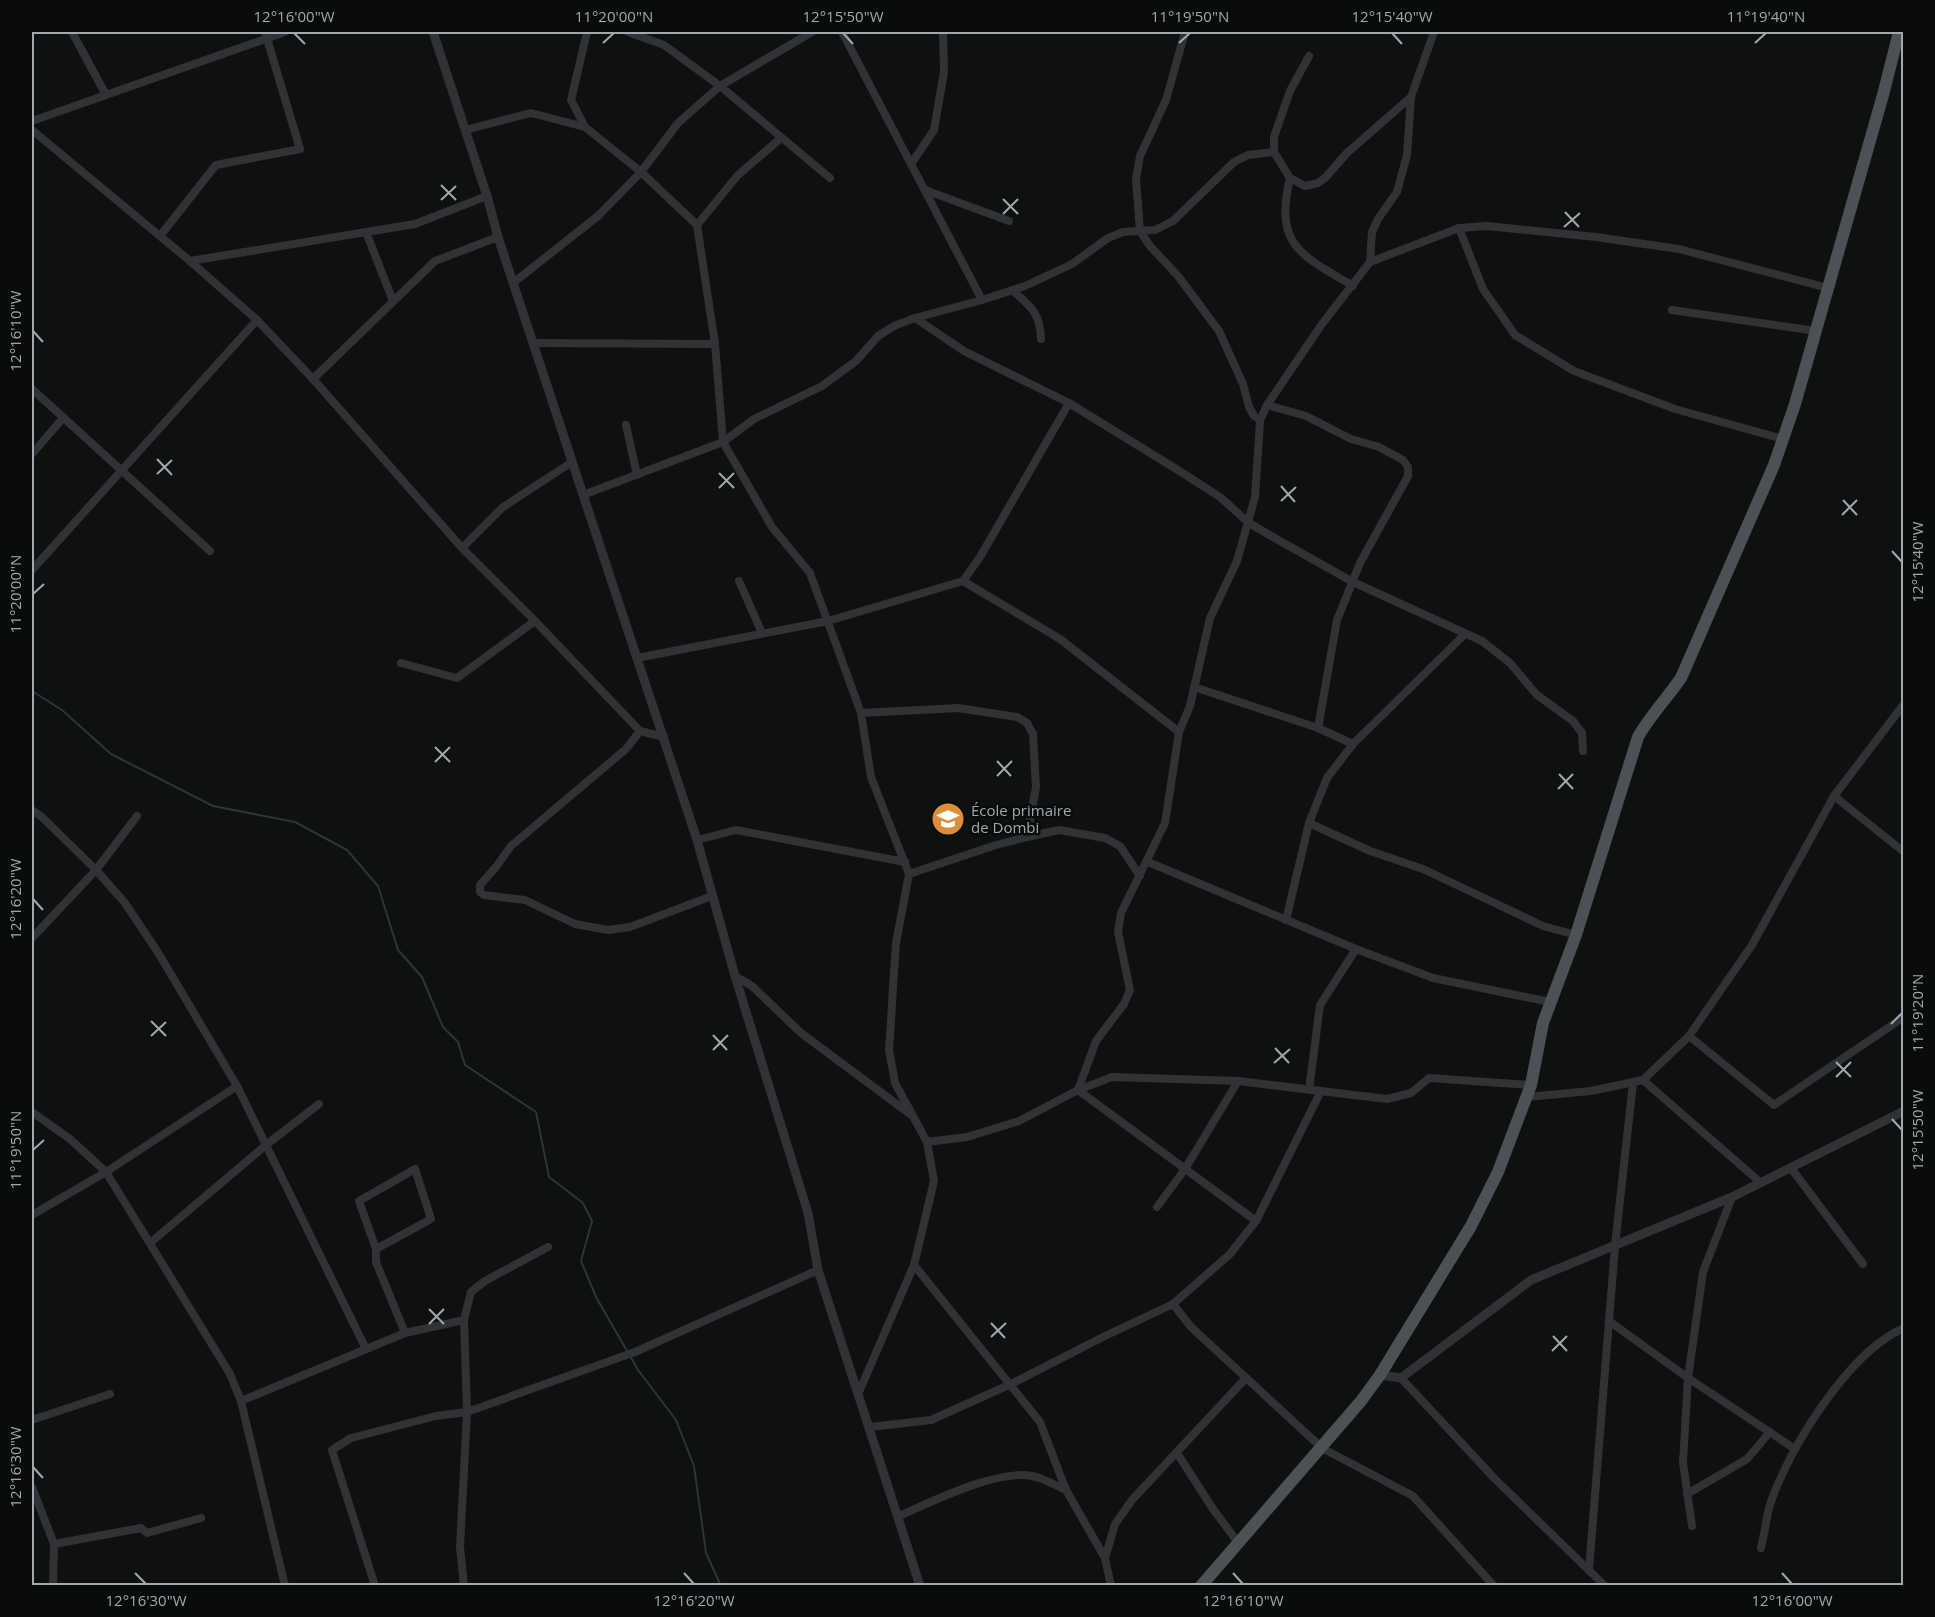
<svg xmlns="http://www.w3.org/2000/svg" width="1935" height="1617" font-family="'Open Sans',sans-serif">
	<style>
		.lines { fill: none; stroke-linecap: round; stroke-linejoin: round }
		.stream { stroke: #2c3539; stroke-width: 2 }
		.minor { stroke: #313235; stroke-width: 8 }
		.tertiary { stroke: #313235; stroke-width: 9 }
		.primary { stroke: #4d5054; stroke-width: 12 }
		.ticks { fill: none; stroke: #a2a8b0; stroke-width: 2 }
		.labels { text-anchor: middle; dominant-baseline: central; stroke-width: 5; stroke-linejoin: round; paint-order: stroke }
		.poi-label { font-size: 15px; fill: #a2a8b0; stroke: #0a0b0b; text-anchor: start }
		.neatline { fill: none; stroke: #a2a8b0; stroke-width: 2 }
		.ticks-label { font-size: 15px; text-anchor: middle; fill: #a2a8b0 }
	</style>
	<rect width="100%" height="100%" fill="#0f1010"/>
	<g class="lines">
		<!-- stream -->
		<g class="stream">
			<path d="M 32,691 L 62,710 L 111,754 L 213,806 L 295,822 L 347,850 L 378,886 L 398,950 L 422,977 L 443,1027 L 458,1042 L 465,1065 L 536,1112 L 549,1177 L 583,1203 L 592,1221 L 581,1261 L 596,1297 L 627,1351"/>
			<path d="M 630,1356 L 638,1370 L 676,1420 L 694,1466 L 706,1553 L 721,1586"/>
		</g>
		<!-- minor -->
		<g class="minor">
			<path d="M 72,32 L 106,95"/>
			<path d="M 587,32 L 571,100 L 585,127 L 641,172 L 697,225 L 715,344 L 723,442 L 772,527 L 810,573 L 861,713 L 871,777 L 909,874 L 896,943 L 889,1050 L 895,1083 L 927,1142 L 934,1181 L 914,1265 L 859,1392"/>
			<path d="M 628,32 L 664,45 L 720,86 L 830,178"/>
			<path d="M 842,32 L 982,300"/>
			<path d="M 1185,32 L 1166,100 L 1140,156 L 1136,179 L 1140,231 L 1150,246 L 1178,276 L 1219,331 L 1243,384 L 1249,407 L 1254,416 L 1260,420"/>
			<path d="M 1309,56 L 1290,91 L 1274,137 L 1274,152 L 1290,178 L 1305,186 L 1318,183 L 1325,178 L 1347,153 L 1411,97"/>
			<path d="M 32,121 L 285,32"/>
			<path d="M 32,130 L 190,261 L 257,320 L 313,379 L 462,548 L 535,621 L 640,731 L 664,737"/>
			<path d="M 465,130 L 531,113 L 585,127"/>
			<path d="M 911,164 L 934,130 L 944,72 L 943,32"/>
			<path d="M 1290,178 C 1274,246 1301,255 1353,286"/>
			<path d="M 925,190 L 1009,221"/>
			<path d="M 697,225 L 738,175 L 781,138"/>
			<path d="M 1459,228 L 1483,289 L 1515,335 L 1574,371 L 1675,409 L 1783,439"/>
			<path d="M 366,232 L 393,301"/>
			<path d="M 160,236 L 216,165 L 300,149 L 265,32"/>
			<path d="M 190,261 L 415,224 L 487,196"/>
			<path d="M 1370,262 L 1459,228 L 1487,226 L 1596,237 L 1679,249 L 1828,288"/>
			<path d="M 513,283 L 598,216 L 641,172 L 678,123 L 720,86 L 812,32"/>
			<path d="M 1012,290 C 1031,307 1040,312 1041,339"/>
			<path d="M 1672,310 L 1816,331"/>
			<path d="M 915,318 L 964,351 L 1069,403 L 1173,467 L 1220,497 L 1249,523 L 1273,537 L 1353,582 L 1482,641 L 1510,663 L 1537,695 L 1573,721 L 1582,733 L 1583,751"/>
			<path d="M 533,343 L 715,344"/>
			<path d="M 313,379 L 435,261 L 498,237"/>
			<path d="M 32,389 L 210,551"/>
			<path d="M 1267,405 L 1306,416 L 1351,439 L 1379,447 L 1403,460 L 1408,467 L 1408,476 L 1360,563 L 1337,620 L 1318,728"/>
			<path d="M 626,425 L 637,475"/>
			<path d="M 32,454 L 63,418"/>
			<path d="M 583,495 L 723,442 L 754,419 L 822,386 L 856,361 L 878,336 L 894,326 L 915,318 L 982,300 L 1025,286 L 1072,264 L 1108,238 L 1123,232 L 1155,230 L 1173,221 L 1234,162 L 1248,155 L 1274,152"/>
			<path d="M 462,548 L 503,507 L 572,462"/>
			<path d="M 32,570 L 257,320"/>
			<path d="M 739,581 L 762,633"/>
			<path d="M 963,581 L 1060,639 L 1179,732"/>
			<path d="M 637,658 L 828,621 L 963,581 L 980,557 L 1069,403"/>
			<path d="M 401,663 L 457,678 L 535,621"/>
			<path d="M 1194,687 L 1318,728 L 1353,744"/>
			<path d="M 861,713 L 958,708 L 1017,717 L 1027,723 L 1033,734 L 1036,787 L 1027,837 L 996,845 L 909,874"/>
			<path d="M 640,731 L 626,749 L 511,846 L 496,867 L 480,885 L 480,892 L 484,895 L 525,900 L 575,924 L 608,930 L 630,927 L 712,896"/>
			<path d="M 1834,796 L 1904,852"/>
			<path d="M 32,810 L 42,817 L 96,870 L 125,903 L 159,954 L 237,1086 L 366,1349"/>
			<path d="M 1309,823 L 1370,851 L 1423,869 L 1543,926 L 1576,935"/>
			<path d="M 1027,837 L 1059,830 L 1105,838 L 1120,846 L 1140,876"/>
			<path d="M 697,840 L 736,830 L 905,862"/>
			<path d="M 1148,862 L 1356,949 L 1433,978 L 1550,1002"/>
			<path d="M 1286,920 L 1309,823 L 1327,778 L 1353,744 L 1465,634"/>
			<path d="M 32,938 L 96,870 L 137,816"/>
			<path d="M 735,976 L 752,986 L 801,1033 L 910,1114"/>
			<path d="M 1689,1036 L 1774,1105 L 1904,1017"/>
			<path d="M 1643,1080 L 1689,1036 L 1752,945 L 1834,796 L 1904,704"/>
			<path d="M 1309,1090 L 1320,1005 L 1356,949"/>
			<path d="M 1527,1097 L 1591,1091 L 1643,1080 L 1761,1183"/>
			<path d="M 32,1112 L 70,1139 L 106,1172 L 230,1374 L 241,1401 L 285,1586"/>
			<path d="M 927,1142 L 967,1137 L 1019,1121 L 1078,1090 L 1112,1077 L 1238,1081 L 1387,1099 L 1411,1093 L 1429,1078 L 1531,1085"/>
			<path d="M 1791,1168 L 1863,1264"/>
			<path d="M 1157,1207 L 1185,1169 L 1238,1081"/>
			<path d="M 32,1215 L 106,1172 L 237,1086"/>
			<path d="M 1256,1221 L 1078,1090 L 1096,1041 L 1124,1004 L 1130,990 L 1118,932 L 1121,913 L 1165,823 L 1179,732 L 1190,706 L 1210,618 L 1237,561 L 1255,497 L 1260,420 L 1267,405 L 1322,324 L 1370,262 L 1372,232 L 1378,219 L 1397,192 L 1407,155 L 1411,97 L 1434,32"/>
			<path d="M 150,1243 L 266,1145 L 319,1104"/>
			<path d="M 376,1249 L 359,1201 L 415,1169 L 431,1219 L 376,1249 L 376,1262 L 405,1333"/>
			<path d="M 914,1265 L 1040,1422 L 1066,1490 L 1105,1558 L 1111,1586"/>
			<path d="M 1173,1304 L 1191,1327 L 1322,1448 L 1413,1496 L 1494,1586"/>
			<path d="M 1609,1321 L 1688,1378 L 1795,1449"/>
			<path d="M 1401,1378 L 1495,1479 L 1605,1586"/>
			<path d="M 241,1401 L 405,1333 L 464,1320"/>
			<path d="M 32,1420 L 110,1394"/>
			<path d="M 870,1427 L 931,1420 L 1011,1384 L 1105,1336 L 1173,1304 L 1230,1254 L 1256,1221 L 1321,1091"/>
			<path d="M 1177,1453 L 1213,1509 L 1239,1544"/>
			<path d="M 32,1487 L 54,1544 L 53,1586"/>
			<path d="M 1687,1494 L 1747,1459 L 1770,1432"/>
			<path d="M 899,1516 C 931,1502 997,1469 1032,1476 C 1043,1478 1055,1485 1066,1490"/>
			<path d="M 1692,1526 L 1683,1463 L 1688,1378 L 1703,1272 L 1732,1197"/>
			<path d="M 54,1544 L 141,1528 L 147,1533 L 201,1518"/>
			<path d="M 1761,1548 C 1764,1535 1766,1521 1769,1508 C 1786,1452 1849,1351 1904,1328"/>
			<path d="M 1105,1558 L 1115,1524 L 1132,1500 L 1246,1378"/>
			<path d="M 1589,1570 L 1615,1246 L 1633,1083"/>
			<path d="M 375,1586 L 332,1450 L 351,1438 L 436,1416 L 467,1412 L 635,1352 L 818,1270"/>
			<path d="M 464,1586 L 460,1547 L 467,1412 L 464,1320 L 471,1292 L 485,1281 L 548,1247"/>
		</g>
		<!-- tertiary -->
		<g class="tertiary">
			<path d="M 433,32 L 487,196 L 498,237 L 697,840 L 735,976 L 808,1213 L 818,1270 L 920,1586"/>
			<path d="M 1380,1375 L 1401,1378 L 1531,1280 L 1732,1197 L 1904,1111"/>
		</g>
		<!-- primary -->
		<path class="primary" d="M 1201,1586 L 1361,1401 L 1380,1375 L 1471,1226 L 1498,1172 L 1531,1085 L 1543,1023 L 1576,935 L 1638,737 C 1650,716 1667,698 1681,678 L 1774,465 L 1795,404 L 1883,95 L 1899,32"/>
	</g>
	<!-- ticks -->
	<path class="ticks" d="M 294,33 L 305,44M 843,33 L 853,44M 1392,33 L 1402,44M 603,43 L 614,33M 1179,43 L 1190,33M 1755,43 L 1766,33M 441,185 L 456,200M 1003,199 L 1018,214M 441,200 L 456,186M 1565,212 L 1579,227M 1003,214 L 1018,199M 1564,227 L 1580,213M 33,331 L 43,342M 157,459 L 172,475M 719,473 L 734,488M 157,474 L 172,460M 1281,486 L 1295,502M 719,488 L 734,473M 1843,500 L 1857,515M 1281,501 L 1296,487M 1842,515 L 1857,500M 1892,551 L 1902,562M 33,594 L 44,584M 435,747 L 450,762M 997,761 L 1011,776M 435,762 L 450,747M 1559,774 L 1573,789M 997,776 L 1012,761M 1558,789 L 1573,774M 33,899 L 43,910M 151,1021 L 166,1036M 1891,1024 L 1902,1013M 713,1035 L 727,1050M 151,1036 L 166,1022M 1275,1048 L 1289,1063M 713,1050 L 728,1035M 1836,1062 L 1851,1077M 1274,1063 L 1290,1049M 1836,1077 L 1851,1062M 1892,1119 L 1902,1130M 33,1150 L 44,1140M 429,1309 L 444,1324M 991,1323 L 1005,1338M 429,1324 L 444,1309M 1553,1336 L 1567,1351M 991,1337 L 1006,1323M 1552,1351 L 1567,1336M 33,1467 L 43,1478M 135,1573 L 146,1584M 684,1573 L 694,1584M 1233,1573 L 1243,1584M 1782,1573 L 1792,1584"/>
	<!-- icons -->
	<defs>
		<symbol id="school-disc" viewBox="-11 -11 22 22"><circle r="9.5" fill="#dd8e3b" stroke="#0a0b0b"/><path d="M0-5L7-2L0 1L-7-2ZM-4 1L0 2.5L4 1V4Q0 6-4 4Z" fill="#fff"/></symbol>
	</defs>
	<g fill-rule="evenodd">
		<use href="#school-disc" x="929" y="800" width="38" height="38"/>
	</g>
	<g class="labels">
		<!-- poi labels -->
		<g class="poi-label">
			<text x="971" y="810">École primaire<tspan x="971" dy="17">de Dombi</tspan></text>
		</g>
	</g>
	<!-- border -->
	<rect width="1935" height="1617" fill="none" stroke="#0a0b0b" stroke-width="66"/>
	<rect x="33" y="33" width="1869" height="1551" class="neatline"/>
	<g class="ticks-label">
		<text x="294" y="22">12°16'00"W</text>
		<text x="614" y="22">11°20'00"N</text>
		<text x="843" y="22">12°15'50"W</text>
		<text x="1190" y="22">11°19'50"N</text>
		<text x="1392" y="22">12°15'40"W</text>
		<text x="1766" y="22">11°19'40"N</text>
		<text transform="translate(16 331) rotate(-90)" y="5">12°16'10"W</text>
		<text transform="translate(1918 562) rotate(-90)" y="5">12°15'40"W</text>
		<text transform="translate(16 594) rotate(-90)" y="5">11°20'00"N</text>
		<text transform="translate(16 899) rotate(-90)" y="5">12°16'20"W</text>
		<text transform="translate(1918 1013) rotate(-90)" y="5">11°19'20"N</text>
		<text transform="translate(1918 1130) rotate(-90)" y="5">12°15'50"W</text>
		<text transform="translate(16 1150) rotate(-90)" y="5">11°19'50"N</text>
		<text transform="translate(16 1467) rotate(-90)" y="5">12°16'30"W</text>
		<text x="146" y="1606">12°16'30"W</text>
		<text x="694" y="1606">12°16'20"W</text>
		<text x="1243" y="1606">12°16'10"W</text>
		<text x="1792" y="1606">12°16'00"W</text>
	</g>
</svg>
